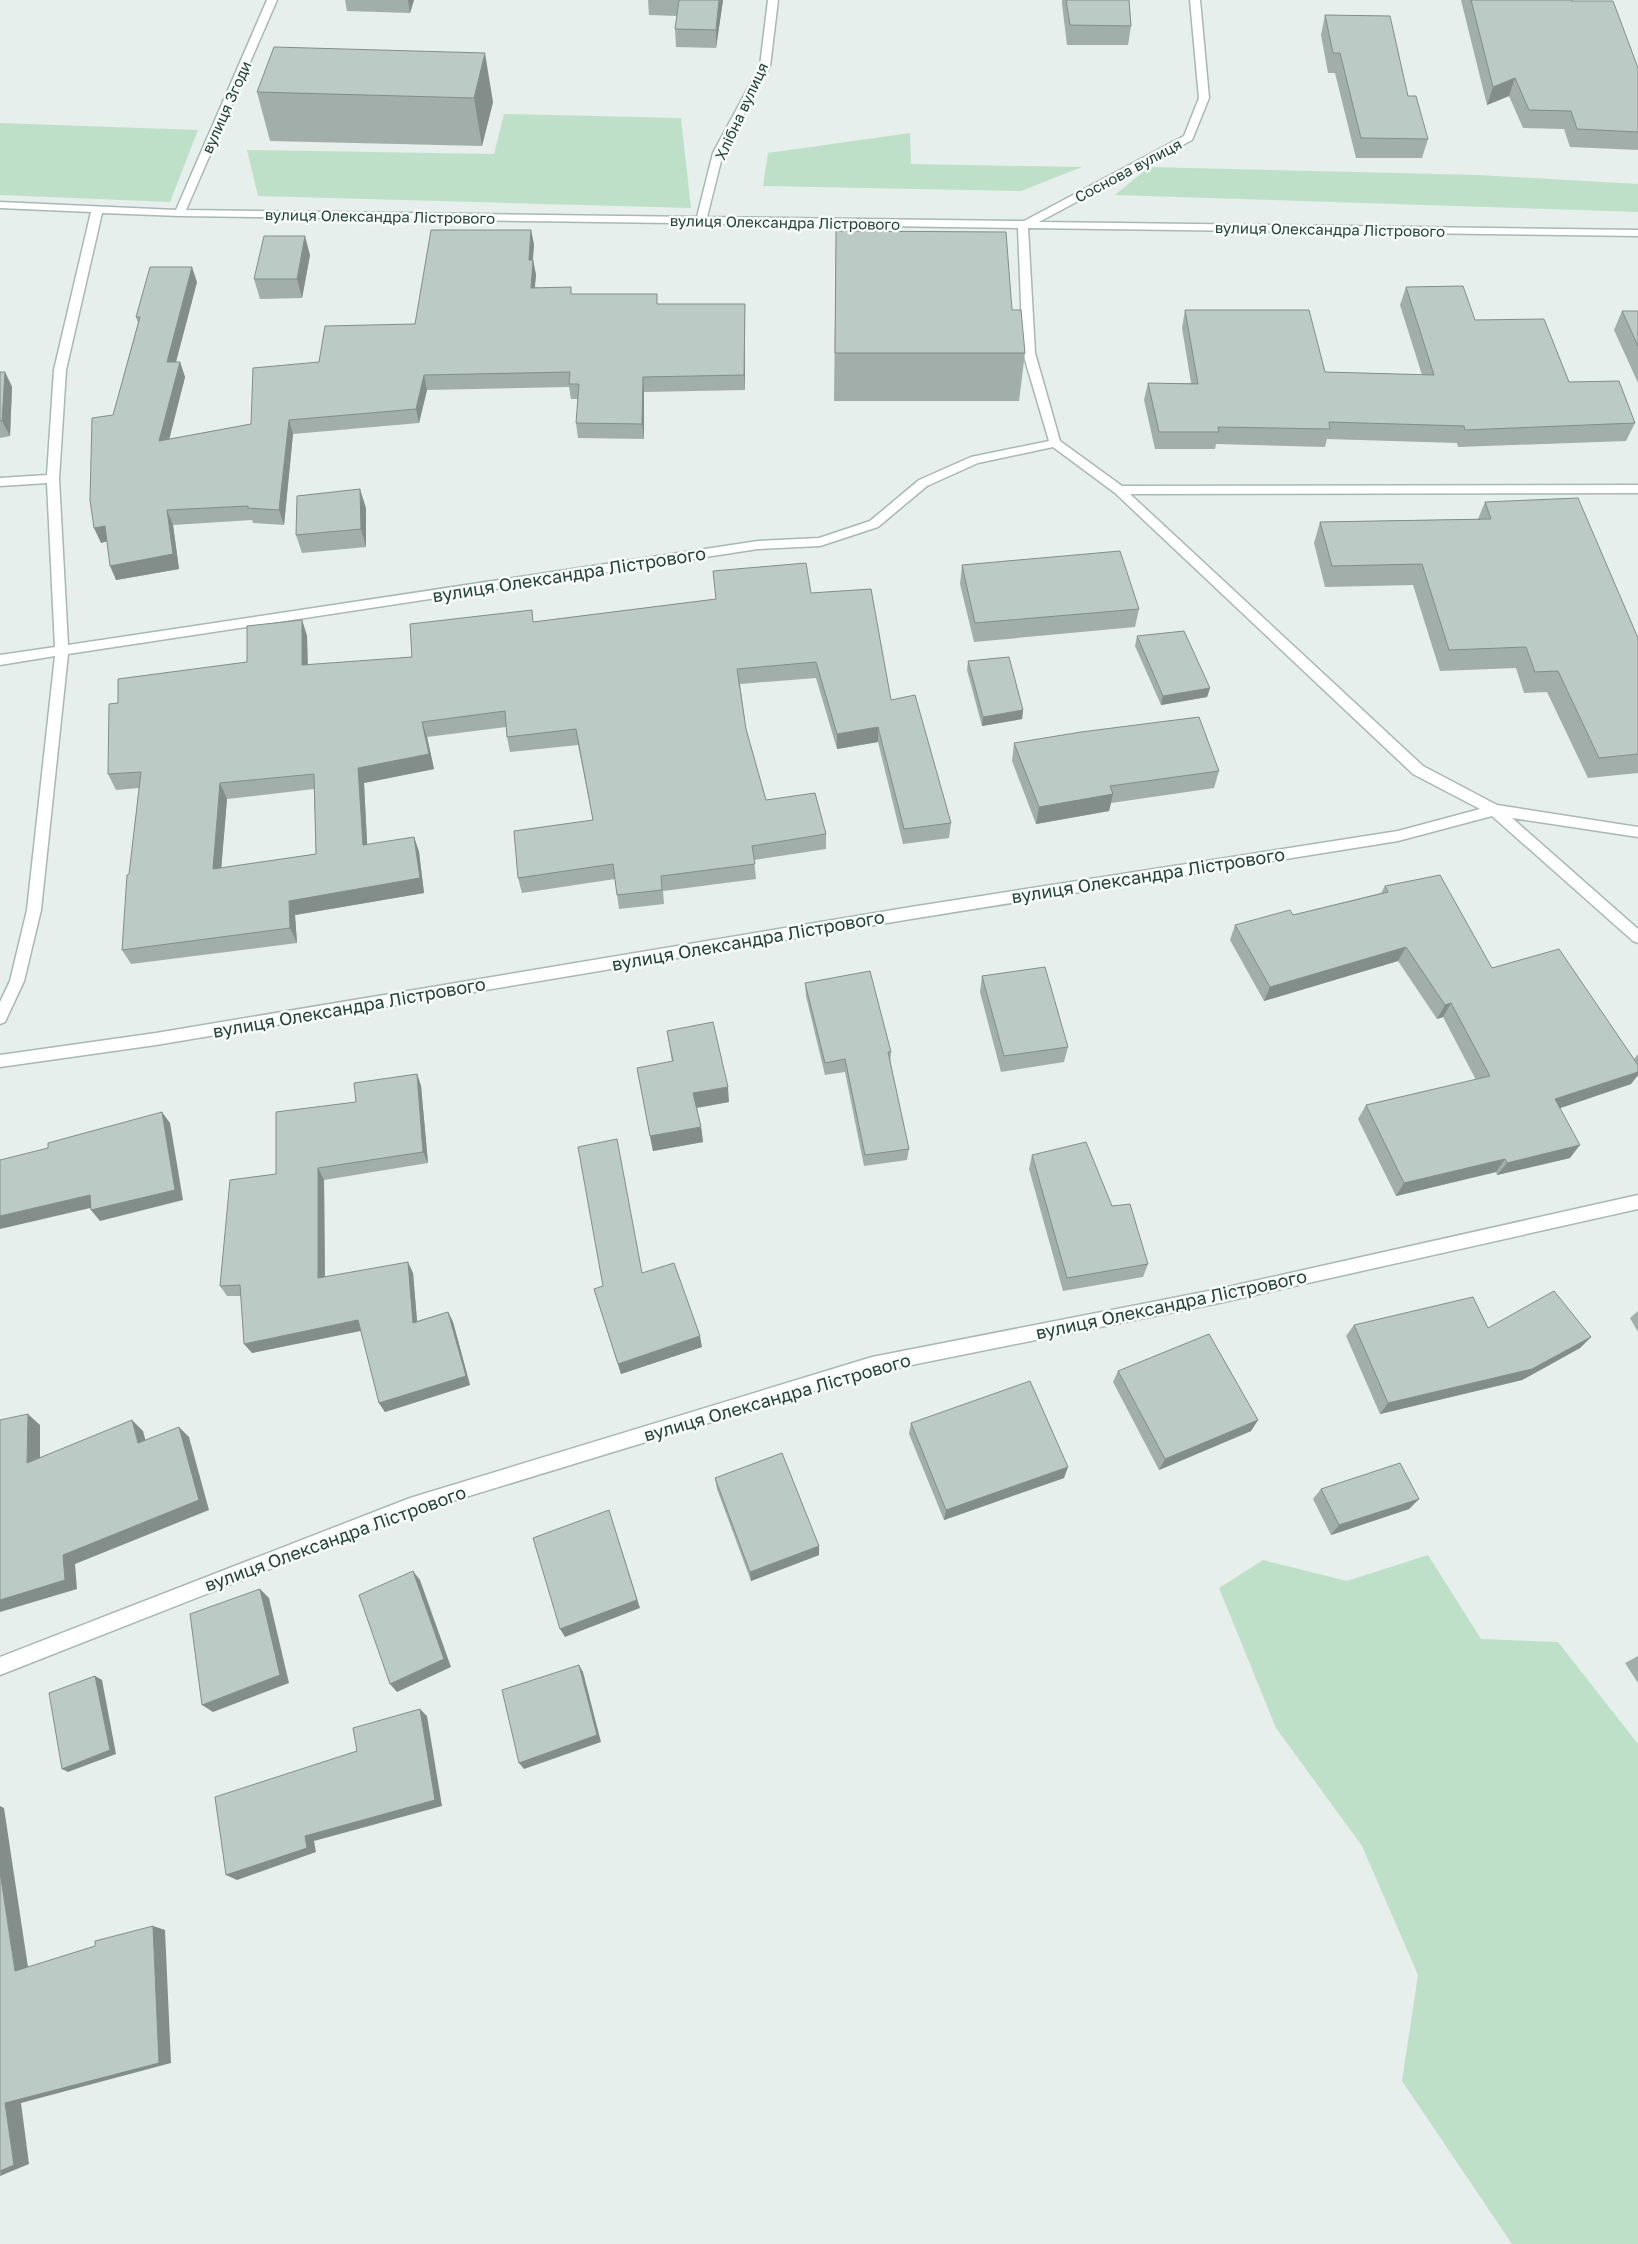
<svg xmlns="http://www.w3.org/2000/svg" width="1638" height="2244" font-family="'Golos Text',sans-serif">
	<style>
		.green { fill: #bfe0c8 }
		.lines { fill: none; stroke-linecap: round; stroke-linejoin: round }
		.minor-casing { stroke: #a8b8b2; stroke-width: 3 }
		.minor { fill: #fff; fill-rule: evenodd }
		.wall { fill: #a1aea9; fill-rule: evenodd }
		.shaded-wall { fill: #838d89 }
		.building { fill: #bbcac4; stroke: #838d89; fill-rule: evenodd }
		.labels { text-anchor: middle; dominant-baseline: central; stroke-width: 5; stroke-linejoin: round; paint-order: stroke }
		.far-street-label { font-size: 15px; fill: #24423a; stroke: #f7fbf9 }
		.street-label { font-size: 18px; fill: #24423a; stroke: #f7fbf9 }
	</style>
	<rect width="100%" height="100%" fill="#e6efeb"/>
	<!-- green -->
	<g class="green">
		<path d="M 504,114 L 681,118 L 691,208 L 258,196 L 247,150 L 494,154 Z"/>
		<path d="M 0,123 L 198,130 L 170,202 L 0,195 Z"/>
		<path d="M 910,133 L 911,164 L 1082,167 L 1021,191 L 763,186 L 768,153 Z"/>
		<path d="M 1149,167 L 1479,175 L 1638,184 L 1638,212 L 1115,195 Z"/>
		<path d="M 1428,1555 L 1481,1639 L 1558,1642 L 1638,1744 L 1638,2244 L 1512,2244 L 1402,2081 L 1418,1975 L 1362,1846 L 1276,1728 L 1219,1588 L 1263,1560 L 1347,1581 Z"/>
	</g>
	<g class="lines">
		<defs>
			<g id="minor">
				<path d="M 267,0 L 277,0 L 186,210 L 697,217 L 713,153 L 760,66 L 768,0 L 778,0 L 770,66 L 723,153 L 707,217 L 1024,221 L 1184,136 L 1199,98 L 1190,0 L 1200,0 L 1209,98 L 1192,140 L 1039,222 L 1638,230 L 1638,236 L 1028,228 L 1035,353 L 1060,441 L 1122,486 L 1638,485 L 1638,493 L 1130,494 L 1423,766 L 1497,805 L 1638,827 L 1638,837 L 1512,818 L 1638,929 L 1638,943 L 1633,941 L 1492,816 L 1398,841 L 911,919 L 156,1045 L 0,1067 L 0,1055 L 156,1033 L 911,907 L 1398,831 L 1480,809 L 1413,774 L 1115,493 L 1053,447 L 978,463 L 927,486 L 878,527 L 820,546 L 758,549 L 68,654 L 41,910 L 24,981 L 5,1022 L 0,1024 L 0,1002 L 10,981 L 27,910 L 55,656 L 0,665 L 0,655 L 55,647 L 47,483 L 0,486 L 0,478 L 47,475 L 54,370 L 91,212 L 0,208 L 0,202 L 176,210 ZM 102,213 L 180,216 L 1018,228 L 1023,353 L 1049,441 L 971,457 L 919,480 L 870,521 L 819,538 L 758,541 L 68,645 L 59,479 L 66,370 Z"/>
				<path d="M 1638,1195 L 1638,1209 L 1219,1303 L 872,1373 L 410,1514 L 0,1675 L 0,1657 L 410,1498 L 872,1357 L 1219,1289 Z"/>
			</g>
		</defs>
		<!-- minor casing -->
		<use href="#minor" class="minor-casing"/>
		<!-- minor -->
		<use href="#minor" class="minor"/>
	</g>
	<!-- wall -->
	<g class="wall">
		<path d="M 345,0 L 414,0 L 410,13 L 347,11 Z"/>
		<path d="M 648,0 L 723,0 L 716,48 L 676,47 L 675,29 L 677,16 L 649,15 Z"/>
		<path d="M 1062,0 L 1129,0 L 1131,26 L 1128,45 L 1067,45 L 1062,4 Z"/>
		<path d="M 1461,0 L 1572,0 L 1638,68 L 1638,150 L 1570,147 L 1564,129 L 1523,128 L 1509,96 L 1487,105 Z"/>
		<path d="M 1325,15 L 1408,96 L 1428,139 L 1422,158 L 1356,158 L 1335,73 L 1328,73 L 1321,35 Z"/>
		<path d="M 274,47 L 493,102 L 482,146 L 270,141 L 257,92 Z"/>
		<path d="M 531,230 L 534,245 L 533,260 L 536,275 L 535,287 L 572,294 L 658,304 L 745,304 L 745,390 L 644,392 L 644,439 L 578,438 L 576,423 L 578,399 L 571,399 L 569,387 L 427,390 L 419,423 L 293,434 L 284,525 L 253,523 L 252,520 L 173,525 L 179,569 L 116,580 L 107,541 L 101,543 L 113,415 L 138,323 L 136,317 L 197,282 L 176,362 L 180,362 L 185,377 L 169,439 L 251,424 L 319,362 L 415,324 Z"/>
		<path d="M 836,231 L 1012,310 L 1025,353 L 1019,401 L 834,401 Z"/>
		<path d="M 310,255 L 302,298 L 260,299 L 254,279 Z"/>
		<path d="M 1406,287 L 1475,320 L 1569,382 L 1635,423 L 1626,441 L 1458,447 L 1457,443 L 1327,439 L 1325,447 L 1216,444 L 1215,449 L 1155,449 L 1144,400 L 1148,383 L 1191,383 L 1182,328 L 1185,310 L 1325,372 L 1422,375 L 1400,305 Z"/>
		<path d="M 1622,311 L 1638,311 L 1638,383 L 1614,330 Z"/>
		<path d="M 0,372 L 5,372 L 12,387 L 10,436 L 0,438 Z"/>
		<path d="M 1485,502 L 1638,638 L 1638,773 L 1588,778 L 1547,692 L 1524,693 L 1516,668 L 1440,671 L 1413,585 L 1325,587 L 1314,543 L 1320,522 L 1478,519 Z"/>
		<path d="M 366,508 L 366,547 L 302,553 L 296,535 Z"/>
		<path d="M 962,565 L 1139,609 L 1135,627 L 974,642 L 960,584 Z"/>
		<path d="M 713,571 L 811,593 L 891,700 L 951,823 L 949,838 L 903,844 L 878,742 L 837,749 L 816,678 L 740,684 L 746,729 L 766,800 L 826,834 L 826,849 L 754,860 L 756,879 L 663,891 L 664,904 L 619,909 L 615,879 L 522,893 L 518,878 L 593,820 L 578,745 L 510,752 L 507,737 L 506,727 L 427,737 L 434,769 L 364,783 L 367,845 L 414,837 L 419,852 L 424,893 L 295,915 L 297,943 L 131,964 L 122,950 L 129,874 L 139,788 L 116,790 L 108,774 L 118,703 L 247,662 L 302,620 L 307,636 L 308,665 L 412,657 L 534,622 L 716,599 ZM 314,789 L 316,854 L 221,868 L 227,799 Z"/>
		<path d="M 1137,636 L 1210,688 L 1207,697 L 1161,705 L 1135,646 Z"/>
		<path d="M 968,661 L 1023,710 L 1022,719 L 982,726 L 967,670 Z"/>
		<path d="M 1014,743 L 1219,771 L 1214,788 L 1111,803 L 1109,811 L 1036,824 L 1012,761 Z"/>
		<path d="M 1385,886 L 1492,968 L 1634,1059 L 1638,1054 L 1638,1075 L 1631,1084 L 1560,1108 L 1570,1158 L 1497,1175 L 1496,1172 L 1396,1196 L 1358,1119 L 1366,1105 L 1476,1080 L 1443,1017 L 1437,1019 L 1398,961 L 1264,1001 L 1230,940 L 1235,925 L 1293,915 L 1381,893 Z"/>
		<path d="M 982,976 L 1068,1047 L 1064,1062 L 1001,1072 L 980,992 Z"/>
		<path d="M 805,983 L 891,1052 L 890,1064 L 909,1149 L 907,1160 L 864,1166 L 845,1072 L 825,1075 L 806,996 Z"/>
		<path d="M 667,1031 L 729,1102 L 697,1108 L 701,1127 L 703,1142 L 653,1151 L 637,1068 L 672,1062 Z"/>
		<path d="M 417,1074 L 421,1086 L 428,1163 L 324,1180 L 325,1277 L 413,1273 L 417,1321 L 448,1312 L 453,1322 L 470,1385 L 385,1412 L 379,1403 L 361,1331 L 252,1353 L 241,1296 L 227,1296 L 220,1286 L 356,1102 Z"/>
		<path d="M 1032,1155 L 1112,1206 L 1148,1264 L 1143,1277 L 1063,1291 L 1029,1169 Z"/>
		<path d="M 642,1273 L 702,1347 L 621,1374 L 594,1289 Z"/>
		<path d="M 1638,1311 L 1638,1332 L 1630,1318 Z"/>
		<path d="M 1354,1325 L 1488,1328 L 1591,1337 L 1580,1348 L 1522,1380 L 1380,1414 L 1346,1336 Z"/>
		<path d="M 1118,1371 L 1258,1420 L 1251,1431 L 1159,1470 L 1113,1382 Z"/>
		<path d="M 911,1423 L 1064,1478 L 944,1520 L 909,1434 Z"/>
		<path d="M 715,1478 L 819,1555 L 751,1581 L 717,1489 Z"/>
		<path d="M 1321,1489 L 1419,1499 L 1409,1509 L 1331,1535 L 1313,1499 Z"/>
		<path d="M 1638,1656 L 1638,1683 L 1625,1663 Z"/>
	</g>
	<!-- shaded-wall -->
	<g class="shaded-wall">
		<path d="M 408,0 L 414,0 L 410,13 Z"/>
		<path d="M 719,0 L 723,0 L 716,48 L 716,30 Z"/>
		<path d="M 485,53 L 493,102 L 482,146 L 474,98 Z"/>
		<path d="M 1515,78 L 1509,96 L 1487,105 L 1493,87 Z"/>
		<path d="M 531,230 L 534,245 L 531,275 L 529,260 Z"/>
		<path d="M 305,236 L 310,255 L 302,298 L 297,279 Z"/>
		<path d="M 533,260 L 536,275 L 533,303 L 531,288 Z"/>
		<path d="M 192,267 L 197,282 L 172,377 L 167,362 Z"/>
		<path d="M 745,304 L 745,390 L 744,375 Z"/>
		<path d="M 180,362 L 185,377 L 165,456 L 159,441 Z"/>
		<path d="M 5,372 L 12,387 L 10,436 L 2,421 Z"/>
		<path d="M 424,375 L 427,390 L 419,423 L 416,409 Z"/>
		<path d="M 643,377 L 644,392 L 644,439 L 642,424 Z"/>
		<path d="M 289,420 L 293,434 L 284,525 L 279,510 Z"/>
		<path d="M 360,489 L 366,508 L 366,547 L 361,529 Z"/>
		<path d="M 167,510 L 173,525 L 179,569 L 116,580 L 110,566 Z"/>
		<path d="M 105,526 L 112,540 L 101,543 L 94,528 Z"/>
		<path d="M 302,620 L 307,636 L 308,681 L 302,665 Z"/>
		<path d="M 1210,688 L 1207,697 L 1161,705 L 1163,696 Z"/>
		<path d="M 1023,710 L 1022,719 L 982,726 L 983,717 Z"/>
		<path d="M 422,722 L 427,737 L 434,769 L 364,783 L 368,860 L 363,845 L 358,768 Z"/>
		<path d="M 878,727 L 878,742 L 837,749 L 837,734 Z"/>
		<path d="M 220,783 L 227,799 L 220,884 L 213,869 Z"/>
		<path d="M 1113,794 L 1109,811 L 1036,824 L 1039,807 Z"/>
		<path d="M 414,837 L 419,852 L 424,893 L 295,915 L 297,943 L 290,928 L 289,901 Z"/>
		<path d="M 1406,947 L 1398,961 L 1264,1001 L 1270,987 Z"/>
		<path d="M 1451,1003 L 1443,1017 L 1437,1019 L 1445,1005 Z"/>
		<path d="M 1638,1072 L 1638,1075 L 1631,1084 L 1546,1113 L 1555,1099 Z"/>
		<path d="M 417,1074 L 421,1086 L 428,1163 L 423,1152 Z"/>
		<path d="M 728,1087 L 729,1102 L 695,1108 L 693,1093 Z"/>
		<path d="M 162,1112 L 170,1123 L 183,1200 L 100,1221 L 91,1210 Z"/>
		<path d="M 701,1127 L 703,1142 L 653,1151 L 650,1136 Z"/>
		<path d="M 1580,1145 L 1570,1158 L 1497,1175 L 1507,1163 Z"/>
		<path d="M 1505,1159 L 1496,1172 L 1396,1196 L 1404,1183 Z"/>
		<path d="M 318,1168 L 324,1180 L 325,1288 L 318,1278 Z"/>
		<path d="M 90,1195 L 99,1206 L 0,1229 L 0,1216 Z"/>
		<path d="M 408,1262 L 413,1273 L 418,1333 L 413,1323 Z"/>
		<path d="M 448,1312 L 453,1322 L 470,1385 L 385,1412 L 379,1403 Z"/>
		<path d="M 358,1320 L 364,1330 L 252,1353 L 244,1344 Z"/>
		<path d="M 700,1336 L 702,1347 L 621,1374 L 618,1364 Z"/>
		<path d="M 1591,1337 L 1580,1348 L 1522,1380 L 1380,1414 L 1388,1403 Z"/>
		<path d="M 28,1414 L 40,1425 L 40,1473 L 27,1463 Z"/>
		<path d="M 132,1420 L 143,1431 L 149,1453 L 138,1443 Z"/>
		<path d="M 1258,1420 L 1251,1431 L 1159,1470 L 1165,1459 Z"/>
		<path d="M 179,1427 L 189,1437 L 209,1510 L 75,1564 L 77,1589 L 0,1612 L 0,1600 L 63,1555 Z"/>
		<path d="M 1068,1467 L 1064,1478 L 944,1520 L 946,1510 Z"/>
		<path d="M 1419,1499 L 1409,1509 L 1331,1535 L 1339,1525 Z"/>
		<path d="M 612,1520 L 640,1608 L 565,1637 L 560,1629 Z"/>
		<path d="M 819,1546 L 819,1555 L 751,1581 L 750,1572 Z"/>
		<path d="M 413,1571 L 420,1580 L 451,1667 L 397,1692 L 390,1684 Z"/>
		<path d="M 260,1589 L 269,1598 L 289,1683 L 213,1712 L 202,1705 Z"/>
		<path d="M 579,1665 L 583,1672 L 601,1742 L 524,1769 L 519,1763 Z"/>
		<path d="M 95,1676 L 102,1680 L 116,1754 L 68,1772 L 62,1769 Z"/>
		<path d="M 420,1709 L 427,1716 L 442,1806 L 314,1841 L 316,1852 L 237,1880 L 226,1875 Z"/>
		<path d="M 0,1806 L 4,1808 L 29,1974 L 15,1971 L 0,1872 Z"/>
		<path d="M 153,1926 L 165,1930 L 171,2063 L 21,2103 L 29,2164 L 0,2176 L 5,2103 Z"/>
	</g>
	<!-- building -->
	<g class="building">
		<path d="M 679,0 L 719,0 L 716,30 L 675,29 Z"/>
		<path d="M 1066,0 L 1129,0 L 1131,26 L 1070,25 Z"/>
		<path d="M 1471,0 L 1572,0 L 1572,1 L 1613,1 L 1638,68 L 1638,132 L 1577,129 L 1571,111 L 1529,110 L 1515,78 L 1493,87 Z"/>
		<path d="M 1325,15 L 1390,16 L 1408,96 L 1416,96 L 1428,139 L 1361,138 L 1340,53 L 1333,53 Z"/>
		<path d="M 274,47 L 485,53 L 474,98 L 257,92 Z"/>
		<path d="M 431,230 L 531,230 L 529,260 L 533,260 L 531,288 L 571,287 L 571,294 L 657,294 L 657,304 L 745,304 L 744,375 L 643,377 L 642,424 L 576,423 L 579,384 L 569,384 L 570,372 L 424,375 L 416,409 L 289,420 L 279,510 L 248,508 L 248,506 L 167,510 L 173,554 L 110,566 L 105,526 L 94,528 L 90,500 L 92,418 L 113,415 L 140,317 L 136,317 L 150,267 L 192,267 L 167,362 L 180,362 L 159,441 L 251,424 L 253,368 L 319,362 L 325,326 L 415,324 Z"/>
		<path d="M 836,231 L 1006,232 L 1012,310 L 1021,310 L 1025,353 L 835,353 Z"/>
		<path d="M 264,236 L 305,236 L 297,279 L 254,279 Z"/>
		<path d="M 1463,286 L 1475,320 L 1544,319 L 1569,382 L 1619,381 L 1635,423 L 1465,430 L 1464,426 L 1329,422 L 1330,429 L 1218,427 L 1219,432 L 1159,432 L 1148,383 L 1198,384 L 1185,310 L 1309,310 L 1325,372 L 1434,375 L 1406,287 Z"/>
		<path d="M 1622,311 L 1638,311 L 1638,346 Z"/>
		<path d="M 0,372 L 5,372 L 2,421 L 0,421 Z"/>
		<path d="M 360,489 L 361,529 L 296,535 L 297,496 Z"/>
		<path d="M 1578,498 L 1638,638 L 1638,754 L 1599,758 L 1558,671 L 1535,672 L 1526,647 L 1449,650 L 1422,564 L 1332,566 L 1320,522 L 1491,519 L 1485,502 Z"/>
		<path d="M 1120,551 L 1139,609 L 975,623 L 962,565 Z"/>
		<path d="M 806,563 L 811,593 L 871,589 L 891,700 L 915,695 L 951,823 L 904,829 L 878,727 L 837,734 L 816,662 L 737,669 L 746,729 L 766,800 L 815,793 L 826,834 L 752,846 L 755,864 L 661,876 L 662,890 L 617,895 L 613,864 L 518,878 L 514,831 L 593,820 L 576,729 L 507,737 L 505,711 L 422,722 L 429,754 L 358,768 L 363,845 L 414,837 L 420,878 L 289,901 L 290,928 L 122,950 L 127,875 L 129,874 L 141,772 L 108,774 L 109,704 L 118,703 L 118,679 L 247,662 L 247,626 L 302,620 L 302,665 L 412,657 L 410,624 L 532,610 L 533,622 L 716,599 L 713,571 ZM 314,774 L 316,854 L 213,869 L 220,783 Z"/>
		<path d="M 1184,631 L 1210,688 L 1163,696 L 1137,636 Z"/>
		<path d="M 1009,657 L 1023,710 L 983,717 L 968,661 Z"/>
		<path d="M 1199,717 L 1219,771 L 1110,786 L 1113,794 L 1039,807 L 1014,743 L 1081,732 Z"/>
		<path d="M 1440,875 L 1492,968 L 1559,949 L 1638,1065 L 1638,1072 L 1555,1099 L 1580,1145 L 1507,1163 L 1505,1159 L 1404,1183 L 1366,1105 L 1490,1076 L 1451,1003 L 1445,1005 L 1406,947 L 1270,987 L 1235,925 L 1290,910 L 1293,915 L 1388,892 L 1385,886 Z"/>
		<path d="M 1045,967 L 1068,1047 L 1004,1056 L 982,976 Z"/>
		<path d="M 870,971 L 891,1052 L 888,1052 L 909,1149 L 865,1155 L 845,1059 L 825,1063 L 805,983 Z"/>
		<path d="M 713,1022 L 728,1087 L 693,1093 L 701,1127 L 650,1136 L 637,1068 L 673,1061 L 667,1031 Z"/>
		<path d="M 417,1074 L 423,1152 L 318,1168 L 318,1278 L 408,1262 L 413,1323 L 448,1312 L 466,1376 L 379,1403 L 358,1320 L 244,1344 L 240,1285 L 220,1286 L 230,1180 L 276,1174 L 276,1112 L 356,1102 L 354,1083 Z"/>
		<path d="M 162,1112 L 175,1190 L 91,1210 L 90,1195 L 0,1216 L 0,1160 L 48,1148 L 48,1143 Z"/>
		<path d="M 617,1139 L 642,1273 L 674,1263 L 700,1336 L 618,1364 L 594,1289 L 603,1286 L 578,1147 Z"/>
		<path d="M 1086,1142 L 1112,1206 L 1130,1204 L 1148,1264 L 1067,1278 L 1032,1155 Z"/>
		<path d="M 1554,1291 L 1591,1337 L 1532,1369 L 1388,1403 L 1354,1325 L 1473,1297 L 1488,1328 Z"/>
		<path d="M 1209,1334 L 1258,1420 L 1165,1459 L 1118,1371 Z"/>
		<path d="M 1030,1381 L 1068,1467 L 946,1510 L 911,1423 Z"/>
		<path d="M 28,1414 L 27,1463 L 132,1420 L 138,1443 L 179,1427 L 199,1500 L 63,1555 L 65,1580 L 0,1600 L 0,1420 Z"/>
		<path d="M 782,1453 L 819,1546 L 750,1572 L 715,1478 Z"/>
		<path d="M 1400,1463 L 1419,1499 L 1339,1525 L 1321,1489 Z"/>
		<path d="M 609,1510 L 637,1600 L 560,1629 L 533,1538 Z"/>
		<path d="M 413,1571 L 444,1659 L 390,1684 L 359,1595 Z"/>
		<path d="M 260,1589 L 280,1675 L 202,1705 L 190,1614 Z"/>
		<path d="M 579,1665 L 597,1735 L 519,1763 L 502,1690 Z"/>
		<path d="M 95,1676 L 110,1750 L 62,1769 L 49,1693 Z"/>
		<path d="M 420,1709 L 435,1800 L 305,1836 L 307,1848 L 226,1875 L 215,1797 L 357,1751 L 353,1728 Z"/>
		<path d="M 0,1872 L 15,1971 L 95,1946 L 95,1941 L 153,1926 L 159,2063 L 5,2103 L 14,2165 L 0,2171 Z"/>
	</g>
	<g class="labels">
		<!-- far-street labels -->
		<g class="far-street-label">
			<text transform="translate(226 107) rotate(-66)">вулиця Згоди</text>
			<text transform="translate(741 111) rotate(-65)">Хлібна вулиця</text>
			<text transform="translate(1128 170) rotate(-28)">Соснова вулиця</text>
			<text transform="translate(380 216) rotate(1)">вулиця Олександра Лістрового</text>
			<text transform="translate(785 222) rotate(1)">вулиця Олександра Лістрового</text>
			<text transform="translate(1330 229) rotate(1)">вулиця Олександра Лістрового</text>
		</g>
		<!-- street labels -->
		<g class="street-label">
			<text transform="translate(569 574) rotate(-9)">вулиця Олександра Лістрового</text>
			<text transform="translate(1148 875) rotate(-9)">вулиця Олександра Лістрового</text>
			<text transform="translate(748 940) rotate(-10)">вулиця Олександра Лістрового</text>
			<text transform="translate(349 1007) rotate(-10)">вулиця Олександра Лістрового</text>
			<text transform="translate(1171 1304) rotate(-12)">вулиця Олександра Лістрового</text>
			<text transform="translate(777 1397) rotate(-16)">вулиця Олександра Лістрового</text>
			<text transform="translate(335 1538) rotate(-20)">вулиця Олександра Лістрового</text>
		</g>
	</g>
</svg>
